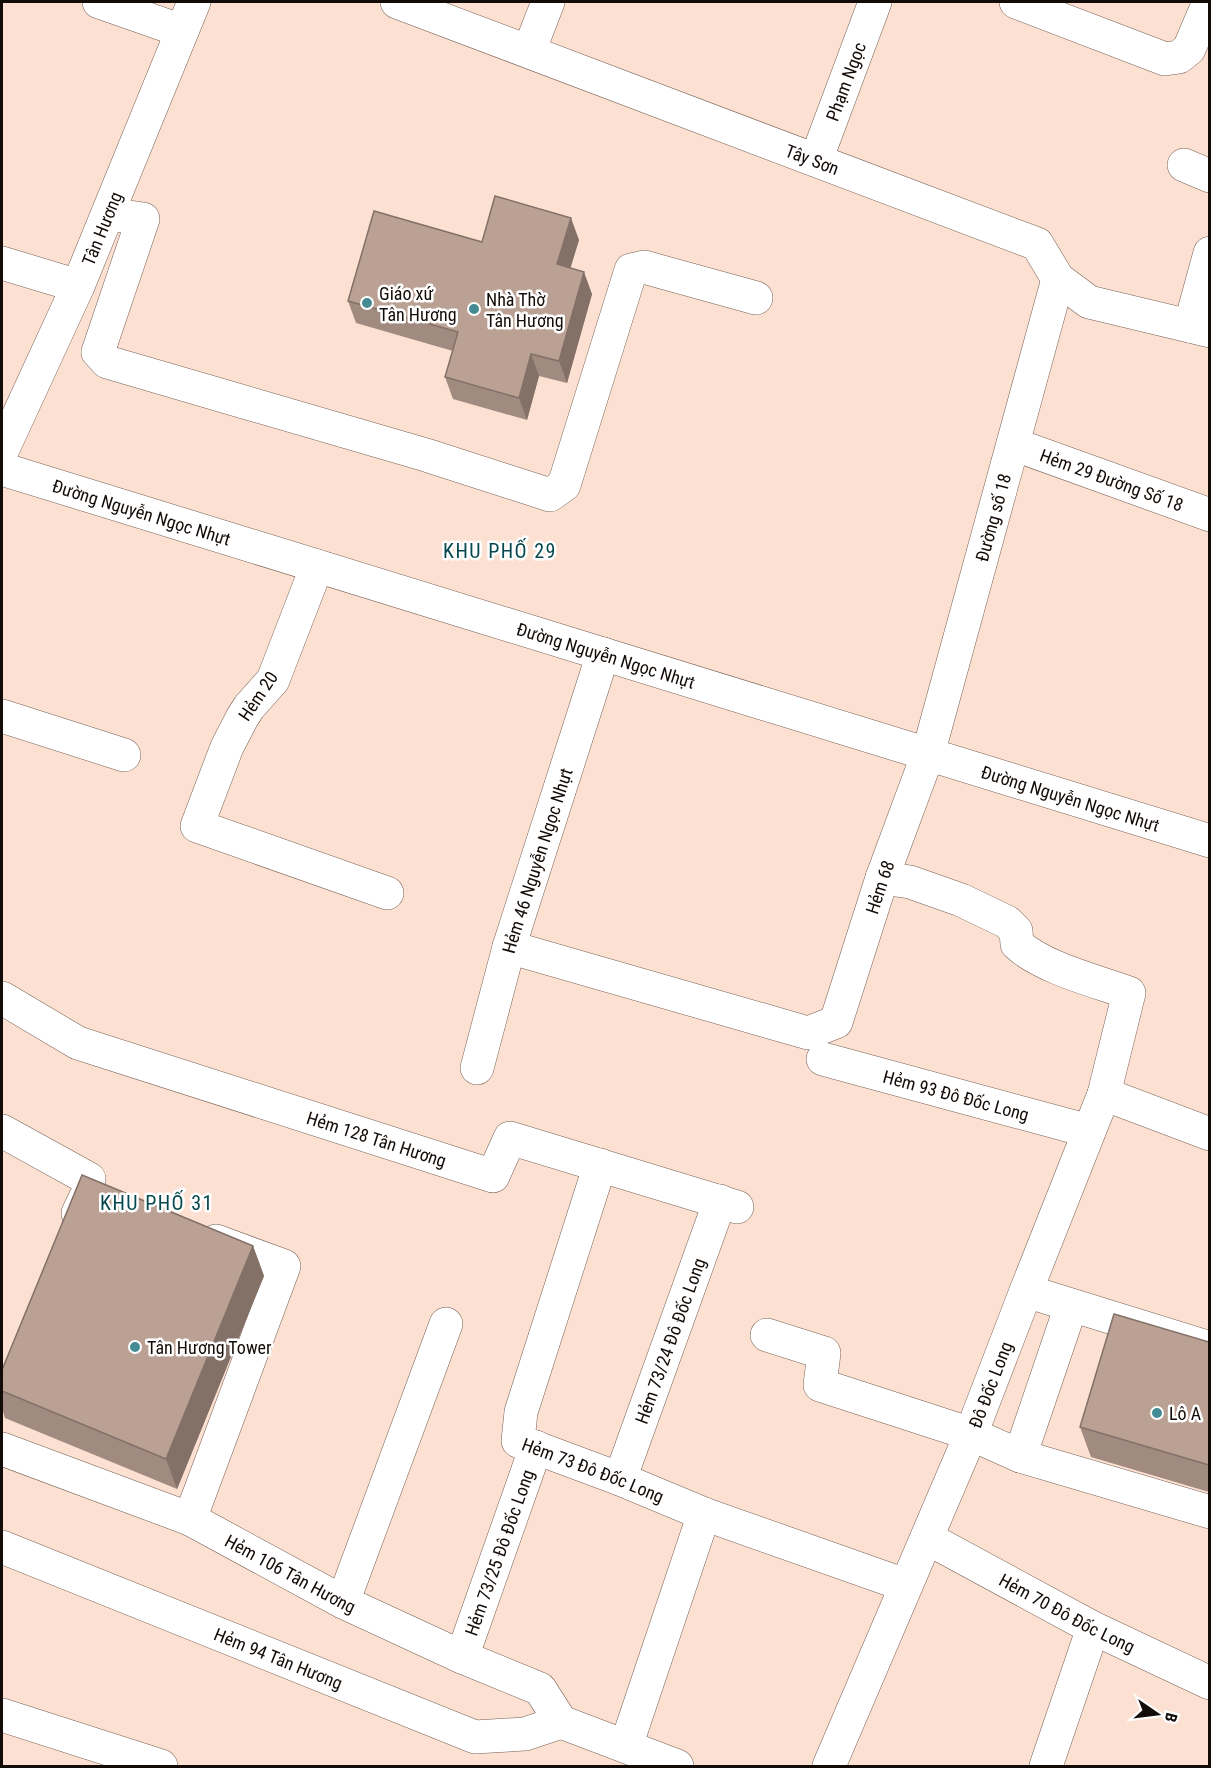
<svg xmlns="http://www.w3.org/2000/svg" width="1211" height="1768" font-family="'Roboto Condensed',sans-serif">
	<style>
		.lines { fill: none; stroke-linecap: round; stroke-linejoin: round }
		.minor-casing { stroke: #776054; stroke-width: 34 }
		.minor { stroke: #fff; stroke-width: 33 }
		.wall { fill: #a18a7f }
		.shaded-wall { fill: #837168 }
		.building { fill: #bba194; stroke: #837168; stroke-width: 1.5 }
		.poi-dot { fill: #448b93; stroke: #fff; stroke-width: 2 }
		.labels { text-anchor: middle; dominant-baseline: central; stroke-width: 5; stroke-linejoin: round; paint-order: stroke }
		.street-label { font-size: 18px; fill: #130b07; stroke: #fff }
		.poi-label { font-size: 18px; fill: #130b07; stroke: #fff; text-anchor: start }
		.neighbourhood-label { font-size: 20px; letter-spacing: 1.5px; fill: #06484d; stroke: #fff }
	</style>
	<rect width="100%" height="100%" fill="#fce1d2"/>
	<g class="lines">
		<defs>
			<g id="minor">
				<path d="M 99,2 L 182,31"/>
				<path id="s1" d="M 397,2 L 1037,244 L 1058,279 L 1089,302 L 1210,331"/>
				<path d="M 1016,2 L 1165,59 L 1179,57 L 1189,49 L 1209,2"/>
				<path d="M 529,51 L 548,2"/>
				<path id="s2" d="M 816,160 L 875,2"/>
				<path d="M 1184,165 L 1210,176"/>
				<path d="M 108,214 L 143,219 L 98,352 L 107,362 L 426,455 L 550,495 L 564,485 L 631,270 L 644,267 L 756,298"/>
				<path d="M 2,263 L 78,286"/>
				<path d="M 1190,326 L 1210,253"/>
				<path id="s3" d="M 1013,444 L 1210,515"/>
				<path id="s4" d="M 2,451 L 78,286 L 194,2"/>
				<path id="s5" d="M 2,469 L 1210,841"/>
				<path d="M 317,566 L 273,680 L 249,707 L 242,718 L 227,747 L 197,826 L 387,893"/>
				<path d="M 2,716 L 124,755"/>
				<path id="s6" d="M 509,947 L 808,1033 L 836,1022 L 882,878 L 928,754 L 1058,279"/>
				<path id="s7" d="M 2,998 L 78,1043 L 493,1176 L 510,1138 L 737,1207"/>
				<path id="s8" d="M 823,1059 L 1089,1131"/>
				<path id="s9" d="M 477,1068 L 509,947 L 603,654"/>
				<path d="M 1104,1094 L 1210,1134"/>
				<path d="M 2,1131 L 89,1179 L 88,1192 L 78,1213"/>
				<path id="s10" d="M 600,1165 L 521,1412 L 518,1441 L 620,1479 L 704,1514 L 905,1585"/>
				<path d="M 1026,1291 L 1210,1348"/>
				<path d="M 767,1335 L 824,1353 L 820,1385 L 971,1434 L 1020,1456 L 1071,1306"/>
				<path id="s11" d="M 2,1449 L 190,1519 L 343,1602 L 462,1657 L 540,1689 L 561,1722"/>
				<path d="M 1020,1456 L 1210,1512"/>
				<path id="s12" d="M 620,1479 L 720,1201"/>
				<path d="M 190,1519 L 284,1266 L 216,1241"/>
				<path id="s13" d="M 927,1538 L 1093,1628 L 1210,1683"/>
				<path id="s14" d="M 2,1547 L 475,1737 L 525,1734 L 561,1722"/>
				<path d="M 343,1602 L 446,1324"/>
				<path id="s15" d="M 462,1657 L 536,1447"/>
				<path d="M 2,1715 L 161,1766"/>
				<path d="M 561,1722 L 677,1766"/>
				<path d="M 626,1746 L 704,1514"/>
				<path id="s16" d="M 829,1766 L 971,1434 L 1026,1291 L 1104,1094 L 1129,993 C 1096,981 1043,968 1017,944 L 1016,931 L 1007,922 L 961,900 L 910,882 L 882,878"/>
				<path d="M 1046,1766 L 1093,1628"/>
			</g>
		</defs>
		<!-- minor casing -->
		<use href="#minor" class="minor-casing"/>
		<!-- minor -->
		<use href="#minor" class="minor"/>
	</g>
	<!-- wall -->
	<g class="wall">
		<path d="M 579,240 L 570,268 L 592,294 L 567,383 L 539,376 L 527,420 L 453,399 L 445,377 L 453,351 L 356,323 L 348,301 L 482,242 Z"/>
		<path d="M 253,1246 L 264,1276 L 177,1489 L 5,1418 L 2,1408 L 2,1370 Z"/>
		<path d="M 1209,1342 L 1209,1492 L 1091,1457 L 1080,1427 Z"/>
	</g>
	<!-- shaded-wall -->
	<g class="shaded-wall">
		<path d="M 571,218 L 579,240 L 565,286 L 557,264 Z"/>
		<path d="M 584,272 L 592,294 L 567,383 L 559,361 Z"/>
		<path d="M 531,354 L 539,376 L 527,420 L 519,398 Z"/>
		<path d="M 253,1246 L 264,1276 L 177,1489 L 166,1459 Z"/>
	</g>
	<!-- building -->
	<g class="building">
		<path d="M 495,196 L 571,218 L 557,264 L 584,272 L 559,361 L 531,354 L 519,398 L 445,377 L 458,332 L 348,301 L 374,211 L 482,242 Z"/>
		<path d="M 82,1175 L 253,1246 L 166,1459 L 2,1391 L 2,1370 Z"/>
		<path d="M 1114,1314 L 1209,1342 L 1209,1465 L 1080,1427 Z"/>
	</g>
	<!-- markers -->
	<g class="poi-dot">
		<circle cx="367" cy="303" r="6"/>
		<circle cx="474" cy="309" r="6"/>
		<circle cx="135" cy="1347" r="6"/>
		<circle cx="1157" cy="1413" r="6"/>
	</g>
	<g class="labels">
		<!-- street labels -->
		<g class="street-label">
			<text stroke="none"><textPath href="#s2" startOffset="84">Phạm Ngọc</textPath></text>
			<text stroke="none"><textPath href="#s1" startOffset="444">Tây Sơn</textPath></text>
			<text stroke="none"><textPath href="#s4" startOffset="244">Tân Hương</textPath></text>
			<text stroke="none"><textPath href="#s3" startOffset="105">Hẻm 29 Đường Số 18</textPath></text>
			<text stroke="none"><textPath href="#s5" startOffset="146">Đường Nguyễn Ngọc Nhựt</textPath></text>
			<text stroke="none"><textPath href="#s6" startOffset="870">Đường số 18</textPath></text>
			<text stroke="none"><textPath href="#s5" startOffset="632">Đường Nguyễn Ngọc Nhựt</textPath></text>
			<text transform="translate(258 696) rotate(-56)">Hẻm 20</text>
			<text stroke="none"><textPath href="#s5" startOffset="1118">Đường Nguyễn Ngọc Nhựt</textPath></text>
			<text stroke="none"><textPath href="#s9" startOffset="216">Hẻm 46 Nguyễn Ngọc Nhựt</textPath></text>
			<text stroke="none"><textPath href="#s6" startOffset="483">Hẻm 68</textPath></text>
			<text stroke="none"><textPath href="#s8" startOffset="138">Hẻm 93 Đô Đốc Long</textPath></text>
			<text stroke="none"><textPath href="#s7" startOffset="402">Hẻm 128 Tân Hương</textPath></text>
			<text stroke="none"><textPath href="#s12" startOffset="147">Hẻm 73/24 Đô Đốc Long</textPath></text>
			<text stroke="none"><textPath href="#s16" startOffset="414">Đô Đốc Long</textPath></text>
			<text stroke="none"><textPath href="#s10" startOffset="369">Hẻm 73 Đô Đốc Long</textPath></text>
			<text stroke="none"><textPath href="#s15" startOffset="111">Hẻm 73/25 Đô Đốc Long</textPath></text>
			<text stroke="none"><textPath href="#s11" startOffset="315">Hẻm 106 Tân Hương</textPath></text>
			<text stroke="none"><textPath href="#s13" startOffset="159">Hẻm 70 Đô Đốc Long</textPath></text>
			<text stroke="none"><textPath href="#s14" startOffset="298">Hẻm 94 Tân Hương</textPath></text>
		</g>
		<!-- poi labels -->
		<g class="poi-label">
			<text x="379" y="293">Giáo xứ<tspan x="379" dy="21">Tân Hương</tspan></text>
			<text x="486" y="299">Nhà Thờ<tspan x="486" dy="21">Tân Hương</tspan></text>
			<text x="147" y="1347">Tân Hương Tower</text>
			<text x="1169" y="1413">Lô A</text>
		</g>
		<!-- neighbourhood labels -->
		<g class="neighbourhood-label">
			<text x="500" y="551">KHU PHỐ 29</text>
			<text x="157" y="1203">KHU PHỐ 31</text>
		</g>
	</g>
	<!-- border -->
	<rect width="1211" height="1768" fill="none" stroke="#130b07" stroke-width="6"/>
	<!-- north arrow -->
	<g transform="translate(1157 1714) rotate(104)" stroke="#ffffff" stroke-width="4.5" paint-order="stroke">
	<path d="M0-4.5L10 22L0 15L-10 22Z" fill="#130b07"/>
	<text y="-9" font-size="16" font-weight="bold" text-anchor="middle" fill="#130b07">B</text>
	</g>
</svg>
